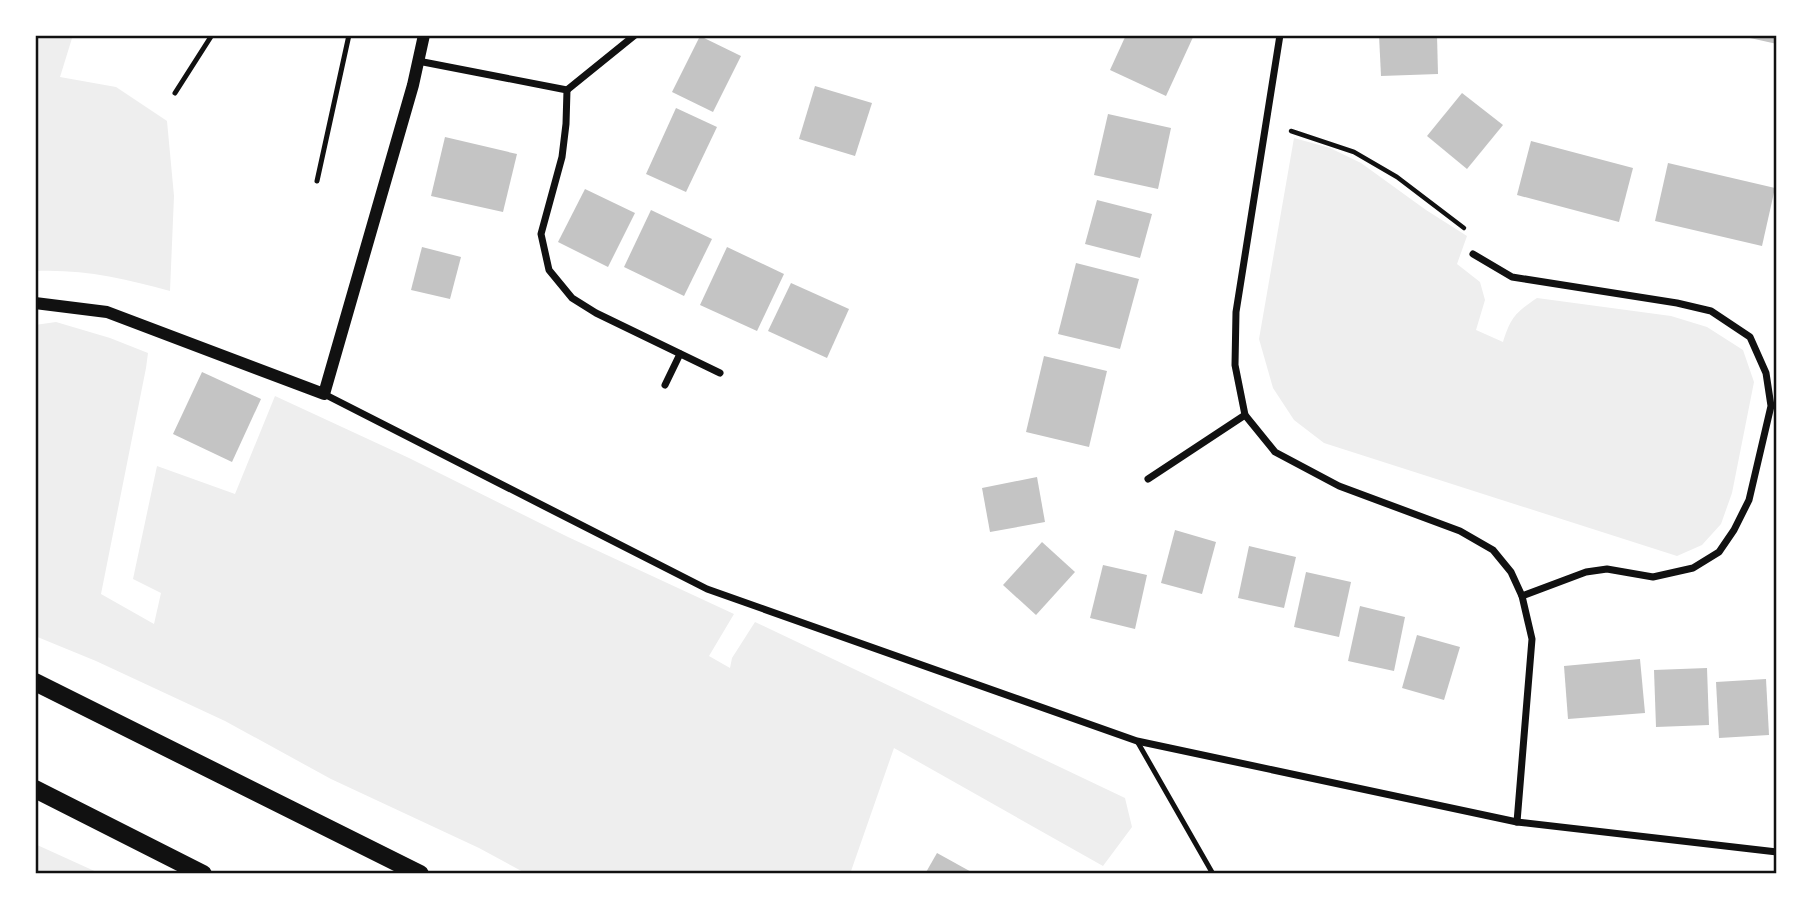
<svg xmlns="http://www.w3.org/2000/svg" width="1812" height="909" font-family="Jost,sans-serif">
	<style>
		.green { fill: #eee }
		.building { fill: #c4c4c4 }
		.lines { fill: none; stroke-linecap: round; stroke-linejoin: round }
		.path { stroke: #111; stroke-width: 4.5 }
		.service { stroke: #111; stroke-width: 5 }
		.minor { stroke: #111; stroke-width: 7 }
		.tertiary { stroke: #111; stroke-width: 12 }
		.primary { stroke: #111; stroke-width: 18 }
		.neatline { fill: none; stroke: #111; stroke-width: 2.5 }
	</style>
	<rect width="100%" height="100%" fill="#fff"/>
	<!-- green -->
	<g class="green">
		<path d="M 35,35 L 73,35 L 60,77 L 116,87 L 167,121 L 174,196 L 170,291 C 123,278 83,269 35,271 Z"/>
		<path d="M 1294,138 L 1330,148 L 1361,163 L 1426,210 L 1467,236 L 1457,264 L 1480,282 L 1485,300 L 1476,330 L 1503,342 C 1511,317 1515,313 1537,298 L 1671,316 L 1707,327 L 1743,350 L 1754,382 L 1732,493 L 1721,524 L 1702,545 L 1677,556 L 1324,443 L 1294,420 L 1273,388 L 1259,339 Z"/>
		<path d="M 56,322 L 110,338 L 148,353 L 146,368 L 101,594 L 154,624 L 161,593 L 133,579 L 157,466 L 235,494 L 275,396 L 409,458 L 568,537 L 734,614 L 709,656 L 730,668 L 732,658 L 755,622 L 1125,798 L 1132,827 L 1103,866 L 894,748 L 850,874 L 527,874 L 479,848 L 331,779 L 225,721 L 96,661 L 35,636 L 35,325 Z"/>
		<path d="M 35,844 L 101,874 L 35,874 Z"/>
	</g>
	<!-- building -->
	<g class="building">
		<path d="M 1126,35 L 1194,35 L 1166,96 L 1110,70 Z"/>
		<path d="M 1379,35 L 1437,35 L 1438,74 L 1381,76 Z"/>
		<path d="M 1741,35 L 1777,35 L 1777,44 L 1741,36 Z"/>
		<path d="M 700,36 L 741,56 L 713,112 L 672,92 Z"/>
		<path d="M 815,86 L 872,103 L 855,156 L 799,139 Z"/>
		<path d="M 1462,93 L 1503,125 L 1467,169 L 1427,136 Z"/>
		<path d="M 676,108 L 717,127 L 686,192 L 646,174 Z"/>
		<path d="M 1108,114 L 1171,128 L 1158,189 L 1094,175 Z"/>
		<path d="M 445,137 L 517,154 L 503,212 L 431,196 Z"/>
		<path d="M 1531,141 L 1633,168 L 1619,222 L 1517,195 Z"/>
		<path d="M 1668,163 L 1775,188 L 1762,246 L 1655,221 Z"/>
		<path d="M 585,189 L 635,213 L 608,267 L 558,242 Z"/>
		<path d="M 1097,200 L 1152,214 L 1140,258 L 1085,244 Z"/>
		<path d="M 651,210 L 712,239 L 684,296 L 624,267 Z"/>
		<path d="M 422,247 L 461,257 L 450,299 L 411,290 Z"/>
		<path d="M 727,247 L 784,274 L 757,331 L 700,305 Z"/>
		<path d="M 1076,263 L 1139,279 L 1120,349 L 1058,334 Z"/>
		<path d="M 791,283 L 849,309 L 827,358 L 768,331 Z"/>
		<path d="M 1044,356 L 1107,371 L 1089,447 L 1026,432 Z"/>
		<path d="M 202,372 L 261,399 L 232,462 L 173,434 Z"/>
		<path d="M 1037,477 L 1045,522 L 990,532 L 982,488 Z"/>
		<path d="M 1175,530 L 1216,542 L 1202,594 L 1161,583 Z"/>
		<path d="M 1042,542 L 1075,572 L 1036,615 L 1003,585 Z"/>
		<path d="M 1249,546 L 1296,557 L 1284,608 L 1238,598 Z"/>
		<path d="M 1103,565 L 1147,575 L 1135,629 L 1090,618 Z"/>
		<path d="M 1306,572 L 1351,582 L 1339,637 L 1294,627 Z"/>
		<path d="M 1360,606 L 1405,617 L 1394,671 L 1348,661 Z"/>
		<path d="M 1417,635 L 1460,647 L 1444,700 L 1402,688 Z"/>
		<path d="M 1640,659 L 1645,713 L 1568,719 L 1564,666 Z"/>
		<path d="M 1707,668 L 1709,725 L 1656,727 L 1654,670 Z"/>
		<path d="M 1766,679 L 1769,735 L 1719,738 L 1716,682 Z"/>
		<path d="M 937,853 L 975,874 L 925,874 Z"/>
	</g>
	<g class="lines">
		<!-- path -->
		<path class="path" d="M 1291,131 L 1354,152 L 1397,177 L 1464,228"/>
		<!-- service -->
		<g class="service">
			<path d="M 175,93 L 212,35"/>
			<path d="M 317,181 L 349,35"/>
			<path d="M 1137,741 L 1213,874"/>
		</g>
		<!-- minor -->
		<g class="minor">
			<path d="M 1280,35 L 1236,312 L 1235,365 L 1245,415 L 1275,452 L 1339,486 L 1460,531 L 1493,550 L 1511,572 L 1522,596 L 1532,639 L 1517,822"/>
			<path d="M 418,61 L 567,90 L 566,124 L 562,157 L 541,234 L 549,270 L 572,298 L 596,313 L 720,373"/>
			<path d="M 567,90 L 635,35"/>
			<path d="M 1473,254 L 1512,277 L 1677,303 L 1711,311 L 1750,337 L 1766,373 L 1771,406 L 1749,500 L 1734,530 L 1719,552 L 1693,568 L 1653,577 L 1607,569 L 1586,572 L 1522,596"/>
			<path d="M 665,385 L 680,354"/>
			<path d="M 324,394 L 707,589 L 1137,741 L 1517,822 L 1777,852"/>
			<path d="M 1148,479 L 1245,415"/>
		</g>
		<!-- tertiary -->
		<path class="tertiary" d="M 35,303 L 107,312 L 324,394 L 413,85 L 424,35"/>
		<!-- primary -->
		<g class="primary">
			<path d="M 35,682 L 420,874"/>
			<path d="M 35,789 L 203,874"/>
		</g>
	</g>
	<!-- border -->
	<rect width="1812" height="909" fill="none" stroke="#ffffff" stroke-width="74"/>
	<rect x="37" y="37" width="1738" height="835" class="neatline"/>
</svg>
